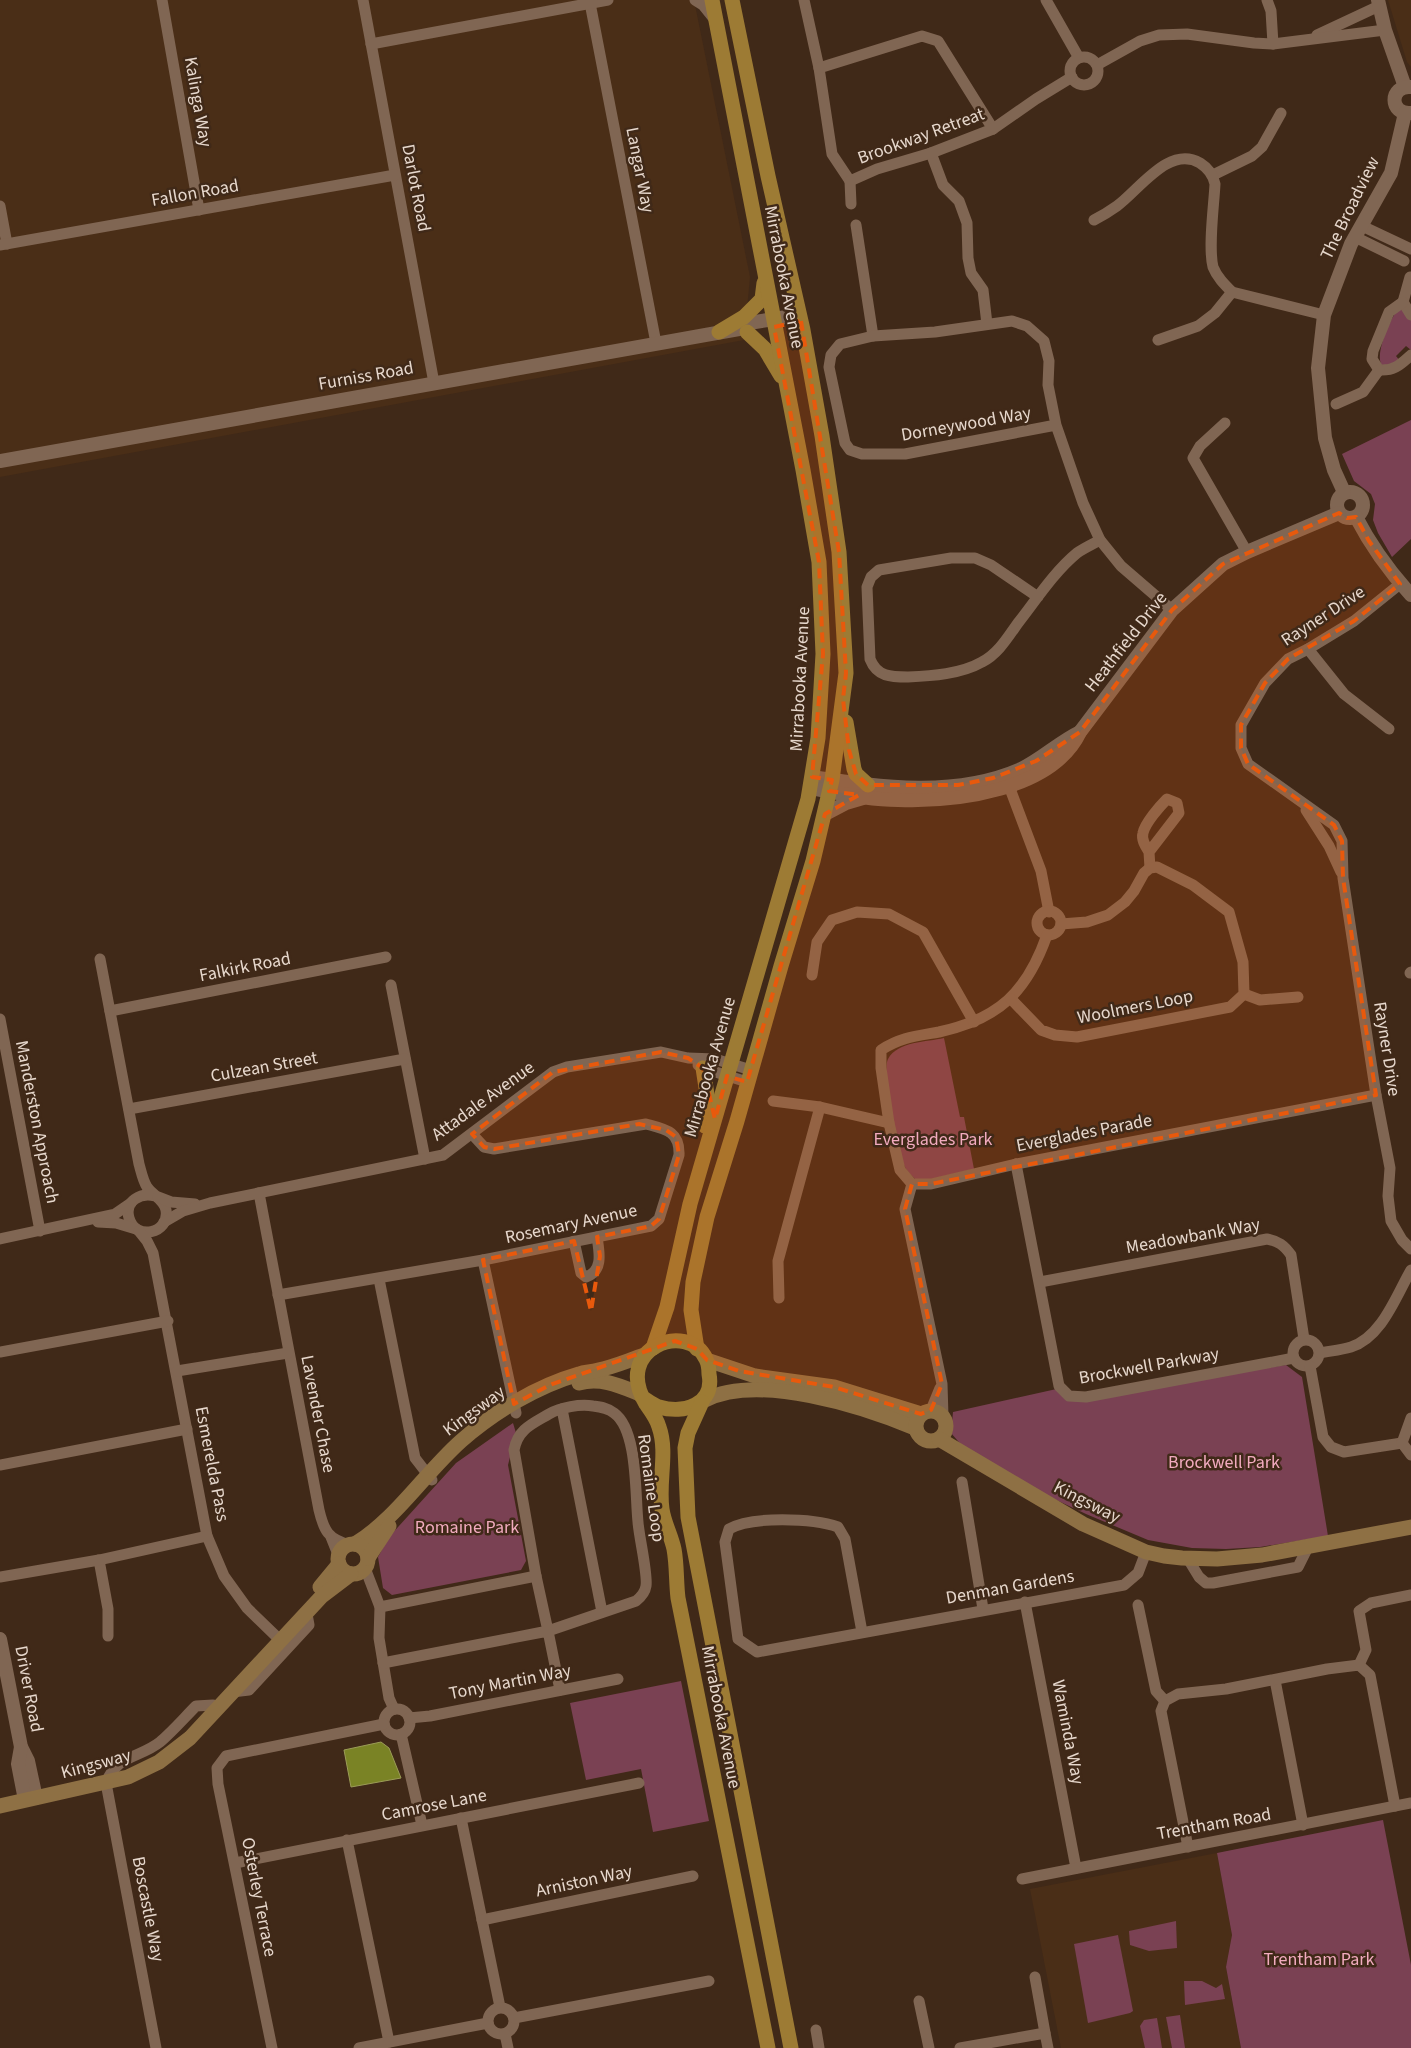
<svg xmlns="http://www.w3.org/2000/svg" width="1411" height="2048" font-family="'Source Sans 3',sans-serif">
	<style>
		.built { fill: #4a2e17 }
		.green { fill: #7a4153 }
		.water { fill: #7a8325; stroke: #9b9c57 }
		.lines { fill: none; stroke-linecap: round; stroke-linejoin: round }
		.minor { stroke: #806653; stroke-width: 11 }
		.tertiary { stroke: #806653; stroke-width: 14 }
		.secondary { stroke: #8e7044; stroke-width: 15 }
		.primary { stroke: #9d7b34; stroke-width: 15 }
		.marked { fill: #e8590c; fill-opacity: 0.2; stroke: #e8590c; stroke-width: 4; stroke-dasharray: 10 6; stroke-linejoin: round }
		.labels { text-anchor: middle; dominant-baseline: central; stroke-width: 5; stroke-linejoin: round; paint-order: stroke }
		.street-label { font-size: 18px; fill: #e7d8cd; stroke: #402918 }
		.park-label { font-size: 18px; fill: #f2abbf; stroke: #402918 }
	</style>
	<rect width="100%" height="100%" fill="#402918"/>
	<!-- built -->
	<g class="built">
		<path d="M 0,0 L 694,0 L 750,277 L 744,340 L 0,477 Z"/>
		<path d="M 1388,0 L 1411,0 L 1411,67 L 1407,62 Z"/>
		<path d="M 1217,1853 L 1232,1935 L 1226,1967 L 1241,2048 L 1061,2048 L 1030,1889 Z"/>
	</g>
	<!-- green -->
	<g class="green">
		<path d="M 1399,307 L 1411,318 L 1411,350 L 1406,346 L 1396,356 L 1400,361 L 1382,366 C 1374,353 1391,318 1399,307 Z"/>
		<path d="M 1411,420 L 1411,539 L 1392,557 L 1378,533 L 1373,520 L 1375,504 L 1371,494 L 1354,481 L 1342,454 Z"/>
		<path d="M 944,1038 L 960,1117 L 964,1117 L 974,1169 L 931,1179 L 916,1180 C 912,1175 906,1171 904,1165 C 898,1149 881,1072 888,1059 C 898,1041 927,1042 944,1038 Z"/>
		<path d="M 1286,1365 L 1302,1377 L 1328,1536 L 1260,1547 L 1226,1549 L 1192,1548 L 1148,1540 L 1086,1514 L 976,1462 L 951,1433 L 953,1412 L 1061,1388 L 1069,1396 Z"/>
		<path d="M 513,1423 L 516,1433 L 508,1465 L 526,1561 L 521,1570 L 392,1595 L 383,1588 L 378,1557 L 389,1537 L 456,1463 Z"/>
		<path d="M 681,1681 L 709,1821 L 653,1832 L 641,1769 L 586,1780 L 570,1703 Z"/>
		<path d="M 1383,1820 L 1411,1965 L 1411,2048 L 1241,2048 L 1226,1967 L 1232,1935 L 1217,1853 Z"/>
		<path d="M 1176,1921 L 1177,1948 L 1149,1951 L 1130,1945 L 1129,1931 Z"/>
		<path d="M 1118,1935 L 1133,2011 L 1130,2013 L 1088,2023 L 1074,1944 Z"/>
		<path d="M 1184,1981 L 1202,1981 L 1216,1988 L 1222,1984 L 1225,1999 L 1185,2005 Z"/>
		<path d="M 1180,2015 L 1185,2048 L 1172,2048 L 1166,2017 Z"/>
		<path d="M 1157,2018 L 1162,2048 L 1145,2048 L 1140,2026 L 1144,2020 Z"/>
	</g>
	<!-- water -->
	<path class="water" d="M 381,1742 L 389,1748 L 401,1778 L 351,1787 L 344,1750 Z"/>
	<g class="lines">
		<!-- minor -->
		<g class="minor">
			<path d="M 162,0 L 199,210"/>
			<path d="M 363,0 L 434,383"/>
			<path d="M 695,0 L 703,5 L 715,20"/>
			<path d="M 804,0 L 819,68 L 832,154 L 850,181"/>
			<path d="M 1046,0 L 1079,58"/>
			<path d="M 1267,0 L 1271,11 L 1273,44"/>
			<path d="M 590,3 L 656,343"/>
			<path d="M 1317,35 L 1379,6"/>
			<path d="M 371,44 L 608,0"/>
			<circle cx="1084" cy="71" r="14"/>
			<path d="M 1097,65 L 1140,41 L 1159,35 L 1187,34 L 1254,43 L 1273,44 L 1385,30"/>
			<path d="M 819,68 L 922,36 L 938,41 L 993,129"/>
			<path d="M 931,153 L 943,185 L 959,201 L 967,223 L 968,258 L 971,273 L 983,290 L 987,324"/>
			<path d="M 1213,175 L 1252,156 L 1262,147 L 1281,113"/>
			<path d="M 851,204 L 850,181 L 877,169 L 931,153 L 993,129 L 1036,99 L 1072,77"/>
			<path d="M 0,206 L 7,244"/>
			<path d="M 1094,220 C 1102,216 1110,211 1117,206 C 1140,189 1169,145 1200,163 C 1208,168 1213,174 1215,184 C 1214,205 1208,247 1213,267 C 1217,277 1224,284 1232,292 L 1324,315"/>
			<path d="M 856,225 L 873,336"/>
			<path d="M 1362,226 L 1411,249"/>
			<path d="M 1355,237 L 1404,261"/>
			<path d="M 0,245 L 395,175"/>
			<path d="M 1410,277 L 1403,302 L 1411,315"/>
			<path d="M 1403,302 L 1389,312 L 1373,351 L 1372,359 L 1379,370 C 1394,371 1400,365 1411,355"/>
			<path d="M 1158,340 L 1198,326 L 1215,313 L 1232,292"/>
			<path d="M 1336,404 L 1363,392 L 1379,370"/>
			<path d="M 1225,423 L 1200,446 L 1193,458 L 1247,552"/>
			<path d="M 1056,425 L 905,454 L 862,454 L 850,450 L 845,443 L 829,367 L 831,355 L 840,344 L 873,336 L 935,332 L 1012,321 L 1027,326 L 1044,341 L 1049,361 L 1048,385 L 1056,425 L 1083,503 L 1100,540 L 1121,566 L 1172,610"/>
			<path d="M 1400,584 L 1354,621 L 1308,649 L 1288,659 L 1265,683 L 1241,725 L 1241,748 L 1248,764 L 1334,825 L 1342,841 L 1343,878 L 1376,1095 L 1390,1168 L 1388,1196 L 1391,1221 L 1402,1240 L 1411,1249"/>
			<path d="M 1038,597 L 991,565 L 975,558 L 951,558 L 879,570 L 871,577 L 867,587 L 870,659 C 877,677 891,677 908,677 C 932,676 961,674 982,662 C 998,654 1008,637 1018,623 C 1036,600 1054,572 1077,553 C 1084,548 1093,544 1100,540"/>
			<path d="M 1308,649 L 1344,694 L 1389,729"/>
			<path d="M 1006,778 L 1041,871 L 1049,912"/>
			<path d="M 1306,810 L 1329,846 L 1341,872"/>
			<path d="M 1149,852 C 1146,847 1141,840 1143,833 C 1145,823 1160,806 1167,799 L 1177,803 L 1179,813 L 1149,852 L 1150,868"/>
			<circle cx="1049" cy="923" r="12"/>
			<path d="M 1047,935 C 1027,992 999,1019 939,1032 C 917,1036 901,1037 881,1050 L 881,1068 L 889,1123 L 900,1170 L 912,1184 L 931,1184 L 1016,1164 L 1376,1095"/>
			<path d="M 100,959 L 139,1164 C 141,1171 143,1181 147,1187 C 152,1195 164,1199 166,1210 C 170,1234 135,1241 129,1218 C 124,1201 141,1192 155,1196"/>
			<path d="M 1410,973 L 1411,972"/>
			<path d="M 812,975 L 817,942 L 832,920 L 857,912 L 889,914 L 923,932 L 974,1022"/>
			<path d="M 391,985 L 425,1159"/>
			<path d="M 1244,994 L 1260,1000 L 1298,997"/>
			<path d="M 1011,999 L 1041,1030 L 1055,1035 L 1077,1037 L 1230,1007 L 1244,994 L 1243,962 L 1229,912 L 1193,885 L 1157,867 L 1150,868 L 1144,873 L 1134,891 L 1125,902 L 1108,915 L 1087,922 L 1061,924"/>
			<path d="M 110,1011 L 386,957"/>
			<path d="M 0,1019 L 40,1231"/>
			<path d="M 698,1065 L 703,1068 L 747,1082"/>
			<path d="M 773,1101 L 820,1107"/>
			<path d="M 129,1109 L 405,1059"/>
			<path d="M 1016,1164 L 1059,1386 L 1069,1396 L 1086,1397 L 1294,1358"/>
			<path d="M 912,1184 L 905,1209 L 942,1384 L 943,1417"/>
			<path d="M 259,1193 L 319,1510 C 324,1531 328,1539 350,1545"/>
			<path d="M 158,1197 L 171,1202 L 195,1204"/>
			<path d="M 98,1222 L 116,1223 L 136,1229"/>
			<path d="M 164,1222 L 183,1211 L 210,1203 L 443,1155 L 553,1072 L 567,1067 L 661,1052 L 688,1058 L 715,1059 L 751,1070"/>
			<path d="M 139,1231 L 147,1241 L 153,1253 L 207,1536 L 224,1576 L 247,1608 L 281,1641"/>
			<path d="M 0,1239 L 115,1214 L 131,1203"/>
			<path d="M 574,1241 L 581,1273 L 586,1277 C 604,1271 599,1251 597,1237"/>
			<path d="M 483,1260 L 516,1413"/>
			<path d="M 379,1279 L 415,1458 L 432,1480"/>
			<path d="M 1040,1282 L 1267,1239 C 1278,1241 1284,1245 1291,1255 L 1304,1339"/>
			<path d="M 278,1295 L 483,1260 L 651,1226 L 659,1219 L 679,1155 C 680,1131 665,1129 646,1124 L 494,1149 L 484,1147 L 472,1134"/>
			<path d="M 779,1298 L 778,1261 L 820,1107 L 889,1123"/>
			<circle cx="1306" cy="1353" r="13"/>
			<path d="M 0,1352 L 168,1321"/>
			<path d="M 1320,1353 C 1330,1351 1341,1350 1351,1347 C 1382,1337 1396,1296 1411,1270"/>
			<path d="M 1310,1366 L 1323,1437 L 1331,1447 L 1344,1452 L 1402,1443"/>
			<path d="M 177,1371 L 288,1353"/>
			<path d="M 562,1409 L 602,1612"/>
			<path d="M 931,1410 L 940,1388"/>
			<path d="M 1402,1443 L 1411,1418"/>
			<path d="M 1402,1443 L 1411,1455"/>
			<path d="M 0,1465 L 187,1429"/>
			<path d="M 962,1482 L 983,1609"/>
			<path d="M 331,1537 L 339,1557"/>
			<path d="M 1188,1559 L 1199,1577 L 1206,1583 L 1213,1583 L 1298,1567 L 1308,1547"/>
			<path d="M 99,1560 L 108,1609 L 108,1636"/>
			<path d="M 365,1568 L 380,1607 L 379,1638 L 389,1698 L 394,1709"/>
			<path d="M 0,1577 L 99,1560 L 207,1536"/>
			<path d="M 1025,1602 L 1076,1868"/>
			<path d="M 1138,1605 L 1156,1691 L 1165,1701"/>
			<path d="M 380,1607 L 536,1576"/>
			<path d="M 862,1632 L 845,1539 L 838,1527 C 813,1518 751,1516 729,1529 L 725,1542 L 738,1639 L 757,1652 L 1124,1585 L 1138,1573 L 1146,1552"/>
			<path d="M 383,1663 L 548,1631 L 536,1576 L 514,1450 C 518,1429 532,1424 549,1414 C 561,1407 580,1404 593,1406 C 601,1407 608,1408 614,1413 C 638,1430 635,1495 638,1522 C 639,1537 648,1574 646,1586 C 645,1593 641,1597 636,1601 L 548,1631 L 560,1690"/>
			<path d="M 1359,1665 L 1366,1650 L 1359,1611 L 1371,1603 L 1411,1595"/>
			<path d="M 1275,1680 L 1303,1825"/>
			<path d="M 232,1692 L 249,1690 L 309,1625 L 307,1614"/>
			<circle cx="397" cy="1722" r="13"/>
			<path d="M 409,1718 L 430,1716 L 618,1679"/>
			<path d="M 401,1734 L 422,1825"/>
			<path d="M 461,1818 L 500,2007"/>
			<path d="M 347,1840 L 389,2042"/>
			<path d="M 1188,1847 L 1161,1711 L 1165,1701 L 1178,1694 L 1226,1689 L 1327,1669 L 1359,1665 L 1370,1675 L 1395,1806"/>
			<path d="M 235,1863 L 639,1783"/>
			<path d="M 1022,1879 L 1411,1803"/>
			<path d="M 482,1920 L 693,1876"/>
			<path d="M 1035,1977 L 1045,2033"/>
			<path d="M 919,2001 L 929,2048"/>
			<circle cx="501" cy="2021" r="13"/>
			<path d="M 514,2018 L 709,1981"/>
			<path d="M 816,2030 L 819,2048"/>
			<path d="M 505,2034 L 508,2048"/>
			<path d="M 156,2048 L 106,1783 C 116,1755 140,1758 160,1742 C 173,1731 184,1718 196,1706 L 213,1705"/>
			<path d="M 272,2048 L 218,1784 L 217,1768 L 226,1756 L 384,1724"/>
			<path d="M 359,2048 L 488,2023"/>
			<path d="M 960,2048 L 1045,2033 L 1048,2048"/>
		</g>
		<!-- tertiary -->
		<g class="tertiary">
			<path d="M 1378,0 L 1385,30 L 1405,87"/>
			<path d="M 1411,87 C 1389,85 1389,115 1411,113"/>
			<path d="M 0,461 L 739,329 L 749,323 L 799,315"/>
			<circle cx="1350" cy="505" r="13"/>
			<path d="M 1344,492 L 1334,470 L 1325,438 L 1318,368 L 1324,315 L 1351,244 L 1391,173 L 1405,113"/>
			<path d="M 1356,517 C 1371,546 1389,571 1411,595"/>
			<path d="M 812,777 C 881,787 955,798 1021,769 C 1042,759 1059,742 1080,732"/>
			<path d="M 810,788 C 839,793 869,800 898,800 C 955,802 1052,791 1080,732 L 1172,610 L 1223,564 L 1247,552 L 1339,513"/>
			<path d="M 825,814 L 846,803 L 863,798"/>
			<path d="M 0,1639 L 21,1747 L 28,1761 L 36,1798"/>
			<path d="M 21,1747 L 18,1764 L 25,1800"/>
		</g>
		<!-- secondary -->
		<g class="secondary">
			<path d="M 707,1360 L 755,1376 L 834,1387 L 921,1414"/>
			<path d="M 579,1383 C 601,1377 620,1386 640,1394"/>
			<path d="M 705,1400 C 759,1373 862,1406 915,1428"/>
			<circle cx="931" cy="1426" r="15"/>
			<path d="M 939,1439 L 1083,1524 L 1146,1552 L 1164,1556 L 1182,1558 L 1217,1559 L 1262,1555 L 1411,1527"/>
			<path d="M 355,1544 C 397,1518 424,1474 461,1441 C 494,1412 537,1386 579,1374 C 585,1372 592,1372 598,1370 C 614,1367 629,1360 645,1355"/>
			<circle cx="353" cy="1559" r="15"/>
			<path d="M 368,1558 L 389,1526"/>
			<path d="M 320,1587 L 339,1564"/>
			<path d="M 0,1806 L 128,1777 L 159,1762 L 190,1738 L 322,1596 L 351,1574"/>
		</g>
		<!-- primary -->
		<g class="primary">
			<path d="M 719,332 L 744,317 L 762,299 L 764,283"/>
			<path d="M 747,332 L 765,349 L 781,376"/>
			<path d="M 846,722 L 854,769 L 856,774 L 868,785"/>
			<path d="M 703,1068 L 708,1101 L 705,1126"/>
			<path d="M 653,1348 L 667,1307 L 690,1204 L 808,799 L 818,738 L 823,654 L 819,562 L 803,470 L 712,0"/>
			<path d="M 697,1349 L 691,1310 L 693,1282 L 707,1217 L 737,1121 L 781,966 L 813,861 L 832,780 L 846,673 L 839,552 L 822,436 L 803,330 L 768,176 L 732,0"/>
			<path d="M 642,1397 C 648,1401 653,1405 659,1407 C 684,1414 715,1405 709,1374 C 709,1369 708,1363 706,1359 C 688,1320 612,1348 646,1404 C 651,1411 657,1419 659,1427 C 668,1452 658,1482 662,1509 C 664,1523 671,1535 674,1549 C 677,1565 676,1582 678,1598 L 768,2048"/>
			<path d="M 702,1402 L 688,1433 L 685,1448 L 688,1517 L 791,2048"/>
		</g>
	</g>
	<!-- marked area -->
	<path class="marked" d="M 801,321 L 839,552 L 846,673 L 843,699 L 849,750 L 856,774 L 868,785 L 958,785 L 993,778 L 1036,761 L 1080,732 L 1172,610 L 1223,564 L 1339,513 L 1347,518 L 1356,517 L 1369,541 L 1400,584 L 1354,621 L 1288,659 L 1265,683 L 1241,725 L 1241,748 L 1248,764 L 1334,825 L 1342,841 L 1343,878 L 1376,1095 L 931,1184 L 912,1184 L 905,1209 L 942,1384 L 931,1410 L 921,1414 L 834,1387 L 739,1371 L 707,1360 L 697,1349 L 675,1341 L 550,1385 L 514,1404 L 483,1260 L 574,1241 L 591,1311 L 600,1256 L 597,1237 L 651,1226 L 659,1219 L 679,1155 L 676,1137 L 666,1130 L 639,1124 L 494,1149 L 484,1147 L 472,1134 L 553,1072 L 661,1052 L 688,1058 L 703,1068 L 715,1119 L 727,1076 L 747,1082 L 825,814 L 859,795 L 829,791 L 832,780 L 812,777 L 823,654 L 819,562 L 774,327 Z"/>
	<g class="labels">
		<!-- street labels -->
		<g class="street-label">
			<text transform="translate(198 102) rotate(80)">Kalinga Way</text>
			<text transform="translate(921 136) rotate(-20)">Brookway Retreat</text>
			<text transform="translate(640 170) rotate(79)">Langar Way</text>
			<text transform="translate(416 188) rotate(79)">Darlot Road</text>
			<text transform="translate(195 193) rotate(-10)">Fallon Road</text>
			<text transform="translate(1350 208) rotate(-64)">The Broadview</text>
			<text transform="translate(784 277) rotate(79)">Mirrabooka Avenue</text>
			<text transform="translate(366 376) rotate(-10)">Furniss Road</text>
			<text transform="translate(966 424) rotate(-10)">Dorneywood Way</text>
			<text transform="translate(1323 616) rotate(-33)">Rayner Drive</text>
			<text transform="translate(1126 642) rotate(-52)">Heathfield Drive</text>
			<text transform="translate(800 679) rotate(-87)">Mirrabooka Avenue</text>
			<text transform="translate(245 967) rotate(-11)">Falkirk Road</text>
			<text transform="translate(1135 1007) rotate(-11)">Woolmers Loop</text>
			<text transform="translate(1387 1049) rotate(81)">Rayner Drive</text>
			<text transform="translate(264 1067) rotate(-10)">Culzean Street</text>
			<text transform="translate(710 1067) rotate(-74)">Mirrabooka Avenue</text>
			<text transform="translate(483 1101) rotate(-36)">Attadale Avenue</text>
			<text transform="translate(37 1122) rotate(79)">Manderston Approach</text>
			<text transform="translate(1084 1133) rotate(-11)">Everglades Parade</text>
			<text transform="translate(571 1224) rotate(-12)">Rosemary Avenue</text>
			<text transform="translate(1193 1236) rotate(-10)">Meadowbank Way</text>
			<text transform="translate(1149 1366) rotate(-10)">Brockwell Parkway</text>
			<text transform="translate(474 1411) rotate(-36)">Kingsway</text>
			<text transform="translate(318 1414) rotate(79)">Lavender Chase</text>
			<text transform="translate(212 1464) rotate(79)">Esmerelda Pass</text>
			<text transform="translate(651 1488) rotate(82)">Romaine Loop</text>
			<text transform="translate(1087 1502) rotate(27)">Kingsway</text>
			<text transform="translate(1010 1587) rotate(-10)">Denman Gardens</text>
			<text transform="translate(510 1682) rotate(-11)">Tony Martin Way</text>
			<text transform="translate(29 1689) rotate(79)">Driver Road</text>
			<text transform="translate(721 1717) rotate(79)">Mirrabooka Avenue</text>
			<text transform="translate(1068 1732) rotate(79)">Waminda Way</text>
			<text transform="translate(96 1764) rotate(-15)">Kingsway</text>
			<text transform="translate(434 1805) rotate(-11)">Camrose Lane</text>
			<text transform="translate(1214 1824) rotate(-10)">Trentham Road</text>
			<text transform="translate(584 1881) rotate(-12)">Arniston Way</text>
			<text transform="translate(259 1897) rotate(79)">Osterley Terrace</text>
			<text transform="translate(148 1909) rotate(79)">Boscastle Way</text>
		</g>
		<!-- park labels -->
		<g class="park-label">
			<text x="933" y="1139">Everglades Park</text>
			<text x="1224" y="1462">Brockwell Park</text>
			<text x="467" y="1527">Romaine Park</text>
			<text x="1319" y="1959">Trentham Park</text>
		</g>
	</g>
</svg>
